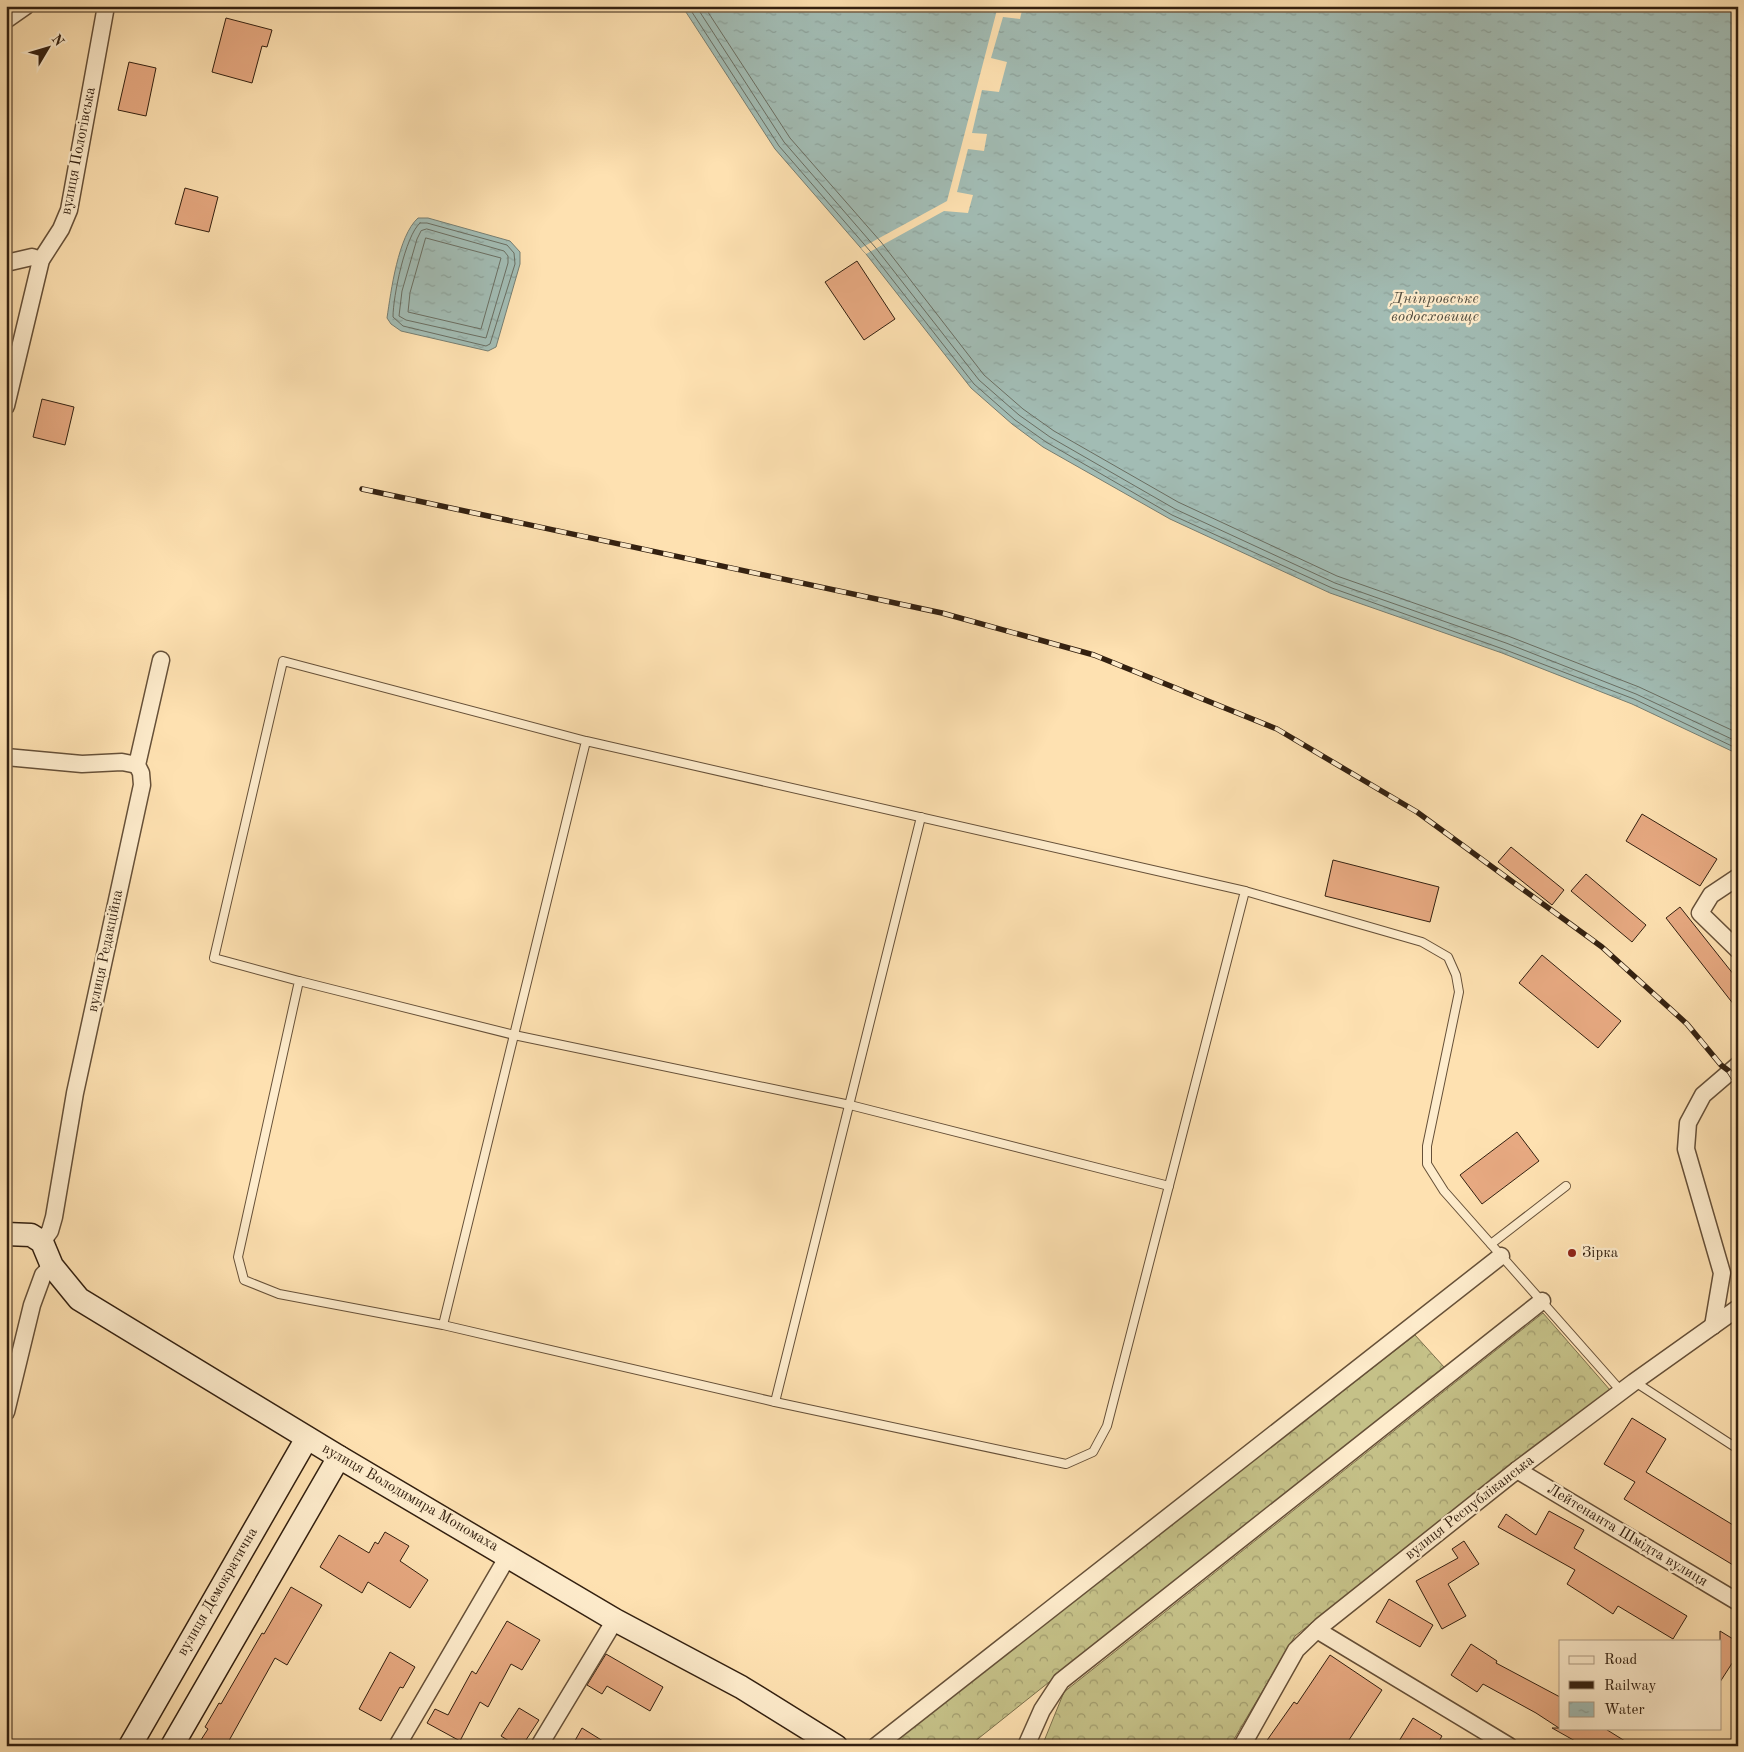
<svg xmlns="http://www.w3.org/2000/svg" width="1744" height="1752" font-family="'Old Standard TT',serif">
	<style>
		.forest { fill: url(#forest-crowns); stroke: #7c704c }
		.water { fill: url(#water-ripples); stroke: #767e72 }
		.pier { fill: #fee1b1 }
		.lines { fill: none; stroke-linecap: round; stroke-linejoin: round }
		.shore { stroke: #6a6e62; stroke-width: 1 }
		.building { fill: #e7a981; stroke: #332010 }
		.lane-casing { stroke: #665038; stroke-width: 10 }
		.street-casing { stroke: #665038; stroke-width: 19 }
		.secondary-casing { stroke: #332010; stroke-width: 25 }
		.lane { stroke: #feeccc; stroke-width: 8 }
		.street { stroke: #feeccc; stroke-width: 16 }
		.secondary { stroke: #feeccc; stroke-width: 22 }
		.rail-casing { stroke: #332010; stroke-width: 5.5 }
		.rail { stroke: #feeccc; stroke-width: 4; stroke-dasharray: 11; stroke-linecap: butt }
		.poi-dot { fill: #8f2418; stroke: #feeccc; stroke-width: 2 }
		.labels { text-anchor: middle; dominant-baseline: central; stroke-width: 4.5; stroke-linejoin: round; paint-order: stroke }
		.street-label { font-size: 15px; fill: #332010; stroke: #feeccc }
		.poi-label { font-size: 15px; fill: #332010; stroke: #feeccc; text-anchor: start }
		.water-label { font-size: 16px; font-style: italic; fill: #544f41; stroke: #feeccc }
	</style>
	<defs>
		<pattern id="forest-crowns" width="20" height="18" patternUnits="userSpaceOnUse" patternTransform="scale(1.25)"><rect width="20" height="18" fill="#c5c188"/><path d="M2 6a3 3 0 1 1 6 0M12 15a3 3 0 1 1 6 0" fill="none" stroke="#a19c6e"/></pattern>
		<pattern id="water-ripples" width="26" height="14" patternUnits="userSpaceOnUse" patternTransform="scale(1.25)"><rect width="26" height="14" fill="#a2bcb4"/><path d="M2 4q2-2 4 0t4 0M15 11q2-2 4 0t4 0" fill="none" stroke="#8ca19a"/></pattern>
	</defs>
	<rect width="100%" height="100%" fill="#fee1b1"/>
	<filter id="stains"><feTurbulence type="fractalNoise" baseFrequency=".004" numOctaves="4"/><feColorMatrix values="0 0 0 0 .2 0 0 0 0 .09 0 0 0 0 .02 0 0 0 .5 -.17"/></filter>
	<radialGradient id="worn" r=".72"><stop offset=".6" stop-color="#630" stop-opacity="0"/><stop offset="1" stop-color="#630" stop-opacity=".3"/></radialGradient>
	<!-- forest -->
	<g class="forest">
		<path d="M 1543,1313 L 1610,1390 L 1295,1636 L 1230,1746 L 1042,1746 L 1064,1692 Z"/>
		<path d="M 1415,1335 L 1444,1367 L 969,1746 L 887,1746 Z"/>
	</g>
	<!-- water -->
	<g class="water">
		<path d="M 682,6 L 1738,6 L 1738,754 L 1632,704 L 1502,653 L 1330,593 L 1170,519 L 1043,447 L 1012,424 L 971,388 L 866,254 L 775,149 Z"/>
		<path d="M 418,218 L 428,218 L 510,241 L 520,252 L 520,264 L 496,347 L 488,351 L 401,331 L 391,324 L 387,318 C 391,291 398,236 418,218 Z"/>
	</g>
	<!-- pier -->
	<path class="pier" d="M 998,6 L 1023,6 L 1020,19 L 1003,17 L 991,58 L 1007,62 L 999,92 L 982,90 L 972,133 L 987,134 L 984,151 L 968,149 L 957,192 L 973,195 L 968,213 L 944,211 L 866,254 L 861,248 L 947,201 Z"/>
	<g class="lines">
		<!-- shore -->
		<g class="shore">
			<path d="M 688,6 L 779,146 L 870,251 L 974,384 L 1015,420 L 1046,442 L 1172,515 L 1332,588 L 1503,649 L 1634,699 L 1738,749"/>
			<path d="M 696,6 L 784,142 L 875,247 L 979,380 L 1019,415 L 1050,437 L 1175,509 L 1335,583 L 1506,643 L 1636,694 L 1738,742"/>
			<path d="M 704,6 L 790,138 L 881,242 L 984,375 L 1023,409 L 1054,431 L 1178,502 L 1337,576 L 1508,636 L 1639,687 L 1738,733"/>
			<path d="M 420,223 L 427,223 L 507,245 L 514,253 L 515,264 L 490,344 L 486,346 L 403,326 L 393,317 C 393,297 405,236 420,223 Z"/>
			<path d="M 427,229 L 504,251 L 508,256 L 508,263 L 486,338 L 406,320 L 399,316 L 402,291 L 417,239 L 421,231 Z"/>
			<path d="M 426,238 L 501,258 L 481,329 L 408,312 L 410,293 Z"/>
		</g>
	</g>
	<!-- building -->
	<g class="building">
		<path d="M 226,18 L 272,30 L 267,47 L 262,46 L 252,83 L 212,72 Z"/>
		<path d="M 129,62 L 156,68 L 146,116 L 118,110 Z"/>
		<path d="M 185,188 L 218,197 L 209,232 L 175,224 Z"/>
		<path d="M 857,261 L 895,319 L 864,340 L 825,282 Z"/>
		<path d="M 42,399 L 74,407 L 65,445 L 33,437 Z"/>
		<path d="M 1642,814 L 1717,859 L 1700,886 L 1626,841 Z"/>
		<path d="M 1511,847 L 1564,890 L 1552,905 L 1498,862 Z"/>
		<path d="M 1333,860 L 1439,887 L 1430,922 L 1325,896 Z"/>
		<path d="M 1586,874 L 1646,925 L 1632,942 L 1571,891 Z"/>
		<path d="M 1680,907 L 1738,980 L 1738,1010 L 1666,918 Z"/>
		<path d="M 1542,955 L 1621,1021 L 1598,1048 L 1519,983 Z"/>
		<path d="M 1517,1132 L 1539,1161 L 1482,1204 L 1460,1175 Z"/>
		<path d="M 1632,1418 L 1666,1439 L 1646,1472 L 1738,1528 L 1738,1568 L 1624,1499 L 1635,1482 L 1604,1464 Z"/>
		<path d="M 1549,1511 L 1584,1530 L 1574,1548 L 1687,1616 L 1673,1639 L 1618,1606 L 1613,1614 L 1592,1600 L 1567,1584 L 1575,1570 L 1498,1527 L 1506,1514 L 1536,1535 Z"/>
		<path d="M 385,1532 L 409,1546 L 400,1561 L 428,1580 L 410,1608 L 368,1582 L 362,1593 L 320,1567 L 339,1535 L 369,1553 L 375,1542 L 378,1544 Z"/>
		<path d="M 1464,1541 L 1479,1564 L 1448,1584 L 1466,1616 L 1442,1629 L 1416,1581 L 1458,1558 L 1452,1549 Z"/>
		<path d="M 291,1587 L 322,1605 L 287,1665 L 275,1658 L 226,1746 L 197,1746 L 208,1729 L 205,1727 L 219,1703 L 221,1704 L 262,1633 L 264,1634 Z"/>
		<path d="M 1389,1599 L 1433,1625 L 1420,1647 L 1376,1622 Z"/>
		<path d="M 507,1621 L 540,1640 L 522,1670 L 511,1664 L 488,1707 L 480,1702 L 460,1741 L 427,1723 L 435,1709 L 448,1715 L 472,1671 L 476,1674 Z"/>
		<path d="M 1720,1631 L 1738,1642 L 1738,1654 L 1720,1682 Z"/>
		<path d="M 1471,1644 L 1497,1661 L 1496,1663 L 1560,1697 L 1560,1728 L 1604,1728 L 1633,1746 L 1584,1746 L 1552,1728 L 1559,1728 L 1536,1713 L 1483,1684 L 1477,1692 L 1451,1675 Z"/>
		<path d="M 390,1652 L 415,1667 L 403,1688 L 400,1687 L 381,1721 L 359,1709 Z"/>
		<path d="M 606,1654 L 663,1687 L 650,1711 L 607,1686 L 602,1694 L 587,1685 Z"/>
		<path d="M 1330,1655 L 1382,1690 L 1345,1746 L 1263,1746 L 1294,1702 L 1297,1704 Z"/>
		<path d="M 519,1708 L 539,1720 L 522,1746 L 517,1746 L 501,1736 Z"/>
		<path d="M 1413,1718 L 1442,1736 L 1436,1746 L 1396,1746 Z"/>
		<path d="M 582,1728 L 611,1746 L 572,1746 Z"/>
	</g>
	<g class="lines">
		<defs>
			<g id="lane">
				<path d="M 1245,891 L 1422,942 L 1448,957 L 1456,975 L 1459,992 L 1427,1146 L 1427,1164 L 1444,1191 L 1621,1391"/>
				<path d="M 299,981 L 514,1035 L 850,1105 L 1169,1186"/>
				<path d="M 1491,1244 L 1566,1186"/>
				<path d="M 443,1325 L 279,1294 L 244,1280 L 238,1257 L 299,981 L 214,958 L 283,661 L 586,741 L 1245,891 L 1107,1426 L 1093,1452 L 1066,1464 L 775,1402 L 443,1325 L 586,741"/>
				<path d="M 1635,1382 L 1738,1449"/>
				<path d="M 775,1402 L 921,817"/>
			</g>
			<g id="street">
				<path d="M 6,20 L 26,6"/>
				<path d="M 6,263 L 32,257 L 41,260"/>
				<path d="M 6,406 L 41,260 L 61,229 L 69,210 L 106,6"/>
				<path d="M 6,757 L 82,764 L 122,762 L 137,765"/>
				<path d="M 1738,877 L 1711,895 L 1700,913 L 1738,950"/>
				<path d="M 42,1242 L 50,1231 L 54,1217 L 75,1093 L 142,785 L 141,773 L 137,765 L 161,660"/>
				<path d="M 1713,1326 L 1722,1273 L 1686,1149 L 1688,1123 L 1703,1095 L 1738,1065"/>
				<path d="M 6,1412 L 32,1305 L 43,1275 L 52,1266"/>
				<path d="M 1517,1470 L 1738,1602"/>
				<path d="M 1317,1630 L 1509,1746"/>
				<path d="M 397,1746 L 508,1556"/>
				<path d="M 539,1746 L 615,1620"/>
				<path d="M 876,1746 L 1501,1256"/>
				<path d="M 1026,1746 L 1042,1710 L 1061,1681 L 1542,1301"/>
				<path d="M 1242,1746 L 1296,1650 L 1321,1626 L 1517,1470 L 1634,1382 L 1738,1308"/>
			</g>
			<g id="secondary">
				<path d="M 6,1234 L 31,1235 L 42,1242 L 52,1266 L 79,1299 L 339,1457 L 615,1620 L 741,1687 L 836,1746"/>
				<path d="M 130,1746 L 307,1438"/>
				<path d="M 172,1746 L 339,1457"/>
			</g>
		</defs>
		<!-- lane casing -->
		<use href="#lane" class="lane-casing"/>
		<!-- street casing -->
		<use href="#street" class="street-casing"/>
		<!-- secondary casing -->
		<use href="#secondary" class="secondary-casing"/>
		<!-- lane -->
		<use href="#lane" class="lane"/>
		<!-- street -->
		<use href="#street" class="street"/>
		<!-- secondary -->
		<use href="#secondary" class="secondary"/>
		<defs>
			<path id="rail" d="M 362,489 L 942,613 L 1094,655 L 1277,729 L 1417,812 L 1602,947 L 1687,1024 L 1721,1065 L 1729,1071 L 1738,1085"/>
		</defs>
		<!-- rail casing -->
		<use href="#rail" class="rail-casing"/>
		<!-- rail -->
		<use href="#rail" class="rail"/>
	</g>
	<!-- markers -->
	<circle class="poi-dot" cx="1572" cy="1253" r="5"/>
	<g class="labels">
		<!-- street labels -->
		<g class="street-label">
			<text transform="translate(79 151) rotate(-79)">вулиця Пологівська</text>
			<text transform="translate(106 951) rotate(-78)">вулиця Редакційна</text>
			<text transform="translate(410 1498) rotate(30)">вулиця Володимира Мономаха</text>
			<text transform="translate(1470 1508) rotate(-38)">вулиця Республіканська</text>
			<text transform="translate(1627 1536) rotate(31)">Лейтенанта Шмідта вулиця</text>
			<text transform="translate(218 1592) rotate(-60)">вулиця Демократична</text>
		</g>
		<!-- poi labels -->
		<g class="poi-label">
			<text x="1582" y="1253">Зірка</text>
		</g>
		<!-- water labels -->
		<g class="water-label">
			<text x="1435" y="299">Дніпровське<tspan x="1435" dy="18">водосховище</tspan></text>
		</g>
	</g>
	<!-- margin -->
	<rect width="1744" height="1752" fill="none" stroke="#fee1b1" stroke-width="25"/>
	<rect x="8" y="8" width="1729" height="1737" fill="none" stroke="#332010" stroke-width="2.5"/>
	<rect x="12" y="12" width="1719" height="1727" fill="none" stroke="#332010"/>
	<!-- legend -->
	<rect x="1559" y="1640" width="162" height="90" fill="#feeccc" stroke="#ad9a81"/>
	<rect x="1569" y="1656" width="25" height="8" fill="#feeccc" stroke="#ad9a81"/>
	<text x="1604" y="1664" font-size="15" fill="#332010">Road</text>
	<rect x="1569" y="1681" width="25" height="8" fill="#332010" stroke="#ad9a81"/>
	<text x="1604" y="1690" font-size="15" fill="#332010">Railway</text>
	<rect x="1569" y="1702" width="25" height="15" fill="url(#water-ripples)" stroke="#ad9a81"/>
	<text x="1604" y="1714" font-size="15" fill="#332010">Water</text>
	<!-- north arrow -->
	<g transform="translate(48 48) rotate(52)" stroke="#feeccc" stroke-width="4" paint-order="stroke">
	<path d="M0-4L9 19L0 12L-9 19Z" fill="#332010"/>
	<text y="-8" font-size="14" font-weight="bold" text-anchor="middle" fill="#332010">N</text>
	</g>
	<rect width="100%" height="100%" filter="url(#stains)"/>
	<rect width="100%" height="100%" fill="url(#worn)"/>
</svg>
